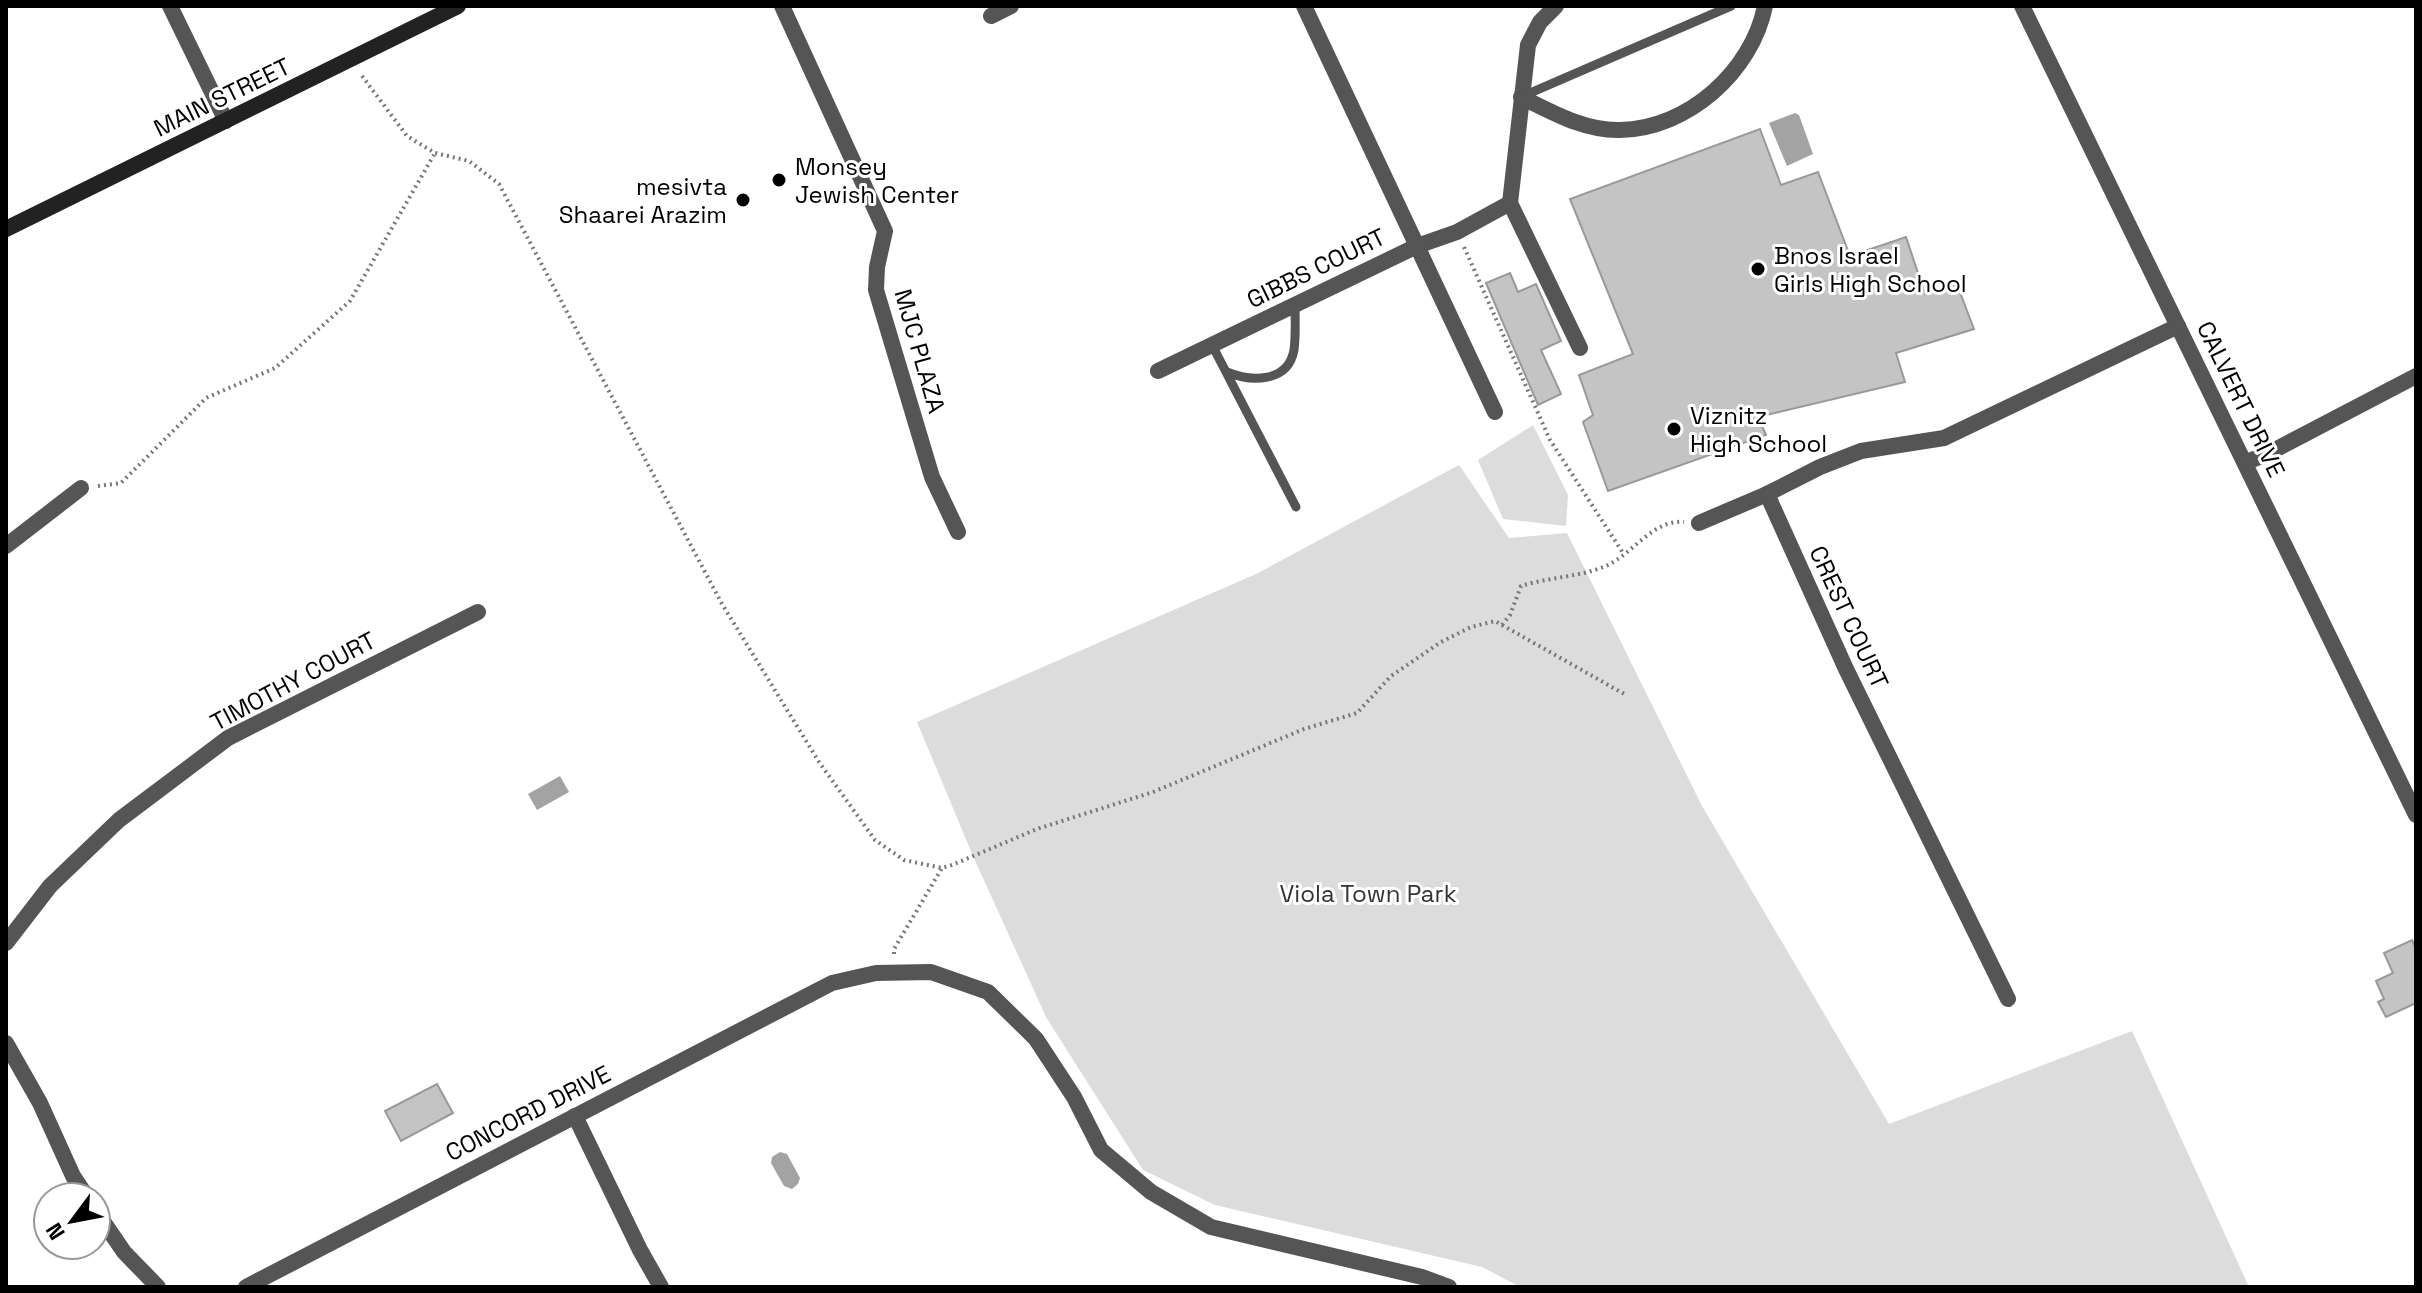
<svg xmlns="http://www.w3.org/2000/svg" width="2422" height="1293" font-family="'Space Grotesk',sans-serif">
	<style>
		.green { fill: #dcdcdc }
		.water { fill: #a3a3a3 }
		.building { fill: #c4c4c4; stroke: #999; stroke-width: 2 }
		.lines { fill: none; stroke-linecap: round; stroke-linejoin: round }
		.path { stroke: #777; stroke-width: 4; stroke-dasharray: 2 4; stroke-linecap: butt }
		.lane { stroke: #555; stroke-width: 9 }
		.street { stroke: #555; stroke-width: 16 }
		.secondary { stroke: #222; stroke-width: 16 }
		.poi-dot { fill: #000; stroke: #fff; stroke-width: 3 }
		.labels { text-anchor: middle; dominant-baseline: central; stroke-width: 6; stroke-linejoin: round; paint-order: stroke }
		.street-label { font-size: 24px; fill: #000; stroke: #fff }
		.poi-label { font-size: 24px; fill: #000; stroke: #fff; text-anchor: start }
		.park-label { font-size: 24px; fill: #333; stroke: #fff }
	</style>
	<rect width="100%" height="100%" fill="#fff"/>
	<!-- green -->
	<g class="green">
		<path d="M 1533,425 L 1568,495 L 1566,526 L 1503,519 L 1478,460 Z"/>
		<path d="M 1459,465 L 1509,538 L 1567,533 L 1702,806 L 1889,1124 L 2132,1031 L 2249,1287 L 1520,1287 L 1482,1267 L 1215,1205 L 1143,1170 L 1046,1017 L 973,856 L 917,722 L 1256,574 Z"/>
	</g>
	<!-- water -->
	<g class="water">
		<path d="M 1795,113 L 1799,115 L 1813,154 L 1787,166 L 1769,123 Z"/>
		<path d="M 560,776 L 569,792 L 537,810 L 528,794 Z"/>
		<path d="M 780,1152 L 787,1154 L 800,1178 L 798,1184 L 792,1189 L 784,1186 L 771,1163 L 772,1157 Z"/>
	</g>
	<!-- building -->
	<g class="building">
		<path d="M 1760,129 L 1781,185 L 1818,172 L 1850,256 L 1906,237 L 1925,294 L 1956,282 L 1974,329 L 1896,353 L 1905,382 L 1758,417 L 1766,435 L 1608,491 L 1583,422 L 1593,415 L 1579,375 L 1633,354 L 1570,199 Z"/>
		<path d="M 1510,273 L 1518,292 L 1536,284 L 1561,341 L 1541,350 L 1561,394 L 1538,405 L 1486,283 Z"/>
		<path d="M 2412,940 L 2416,949 L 2416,1003 L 2386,1017 L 2378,1002 L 2384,999 L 2376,981 L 2393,973 L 2384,953 Z"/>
		<path d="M 437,1084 L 453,1113 L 401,1141 L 385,1111 Z"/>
	</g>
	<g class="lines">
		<!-- path -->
		<g class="path">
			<path d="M 362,76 L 407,136 L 435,153 L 469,161 L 499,184 L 722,604 L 819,762 L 875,840 L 904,860 L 942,868 L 952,865 L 1037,829 L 1153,792 L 1304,729 L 1357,713 L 1391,676 L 1441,642 L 1471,627 L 1495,621 L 1626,695"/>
			<path d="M 1464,247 L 1550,440 L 1623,553"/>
			<path d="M 98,486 L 121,483 L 206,398 L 275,368 L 350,301 L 435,153"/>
			<path d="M 1502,625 L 1510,615 L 1521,586 C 1549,577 1582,577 1608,565 C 1633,553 1654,519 1684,522"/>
			<path d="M 894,954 L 894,949 L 942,868"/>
		</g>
		<!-- lane -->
		<g class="lane">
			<path d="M 1521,97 L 1731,6"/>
			<path d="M 1212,345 L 1296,507"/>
			<path d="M 1227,372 C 1251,382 1288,383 1294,350 C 1296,335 1295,320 1295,305"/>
		</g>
		<!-- street -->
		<g class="street">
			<path d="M 170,6 L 226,121"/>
			<path d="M 782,6 L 885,231 L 877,267 L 876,290 L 932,477 L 958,532"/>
			<path d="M 1304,6 L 1417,246 L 1457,232 L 1510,203"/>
			<path d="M 1556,6 L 1540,22 L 1528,45 L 1510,203 L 1580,348"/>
			<path d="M 2022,6 L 2416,815"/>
			<path d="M 991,16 L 1011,6"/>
			<path d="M 1521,97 C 1552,112 1584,131 1620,130 C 1688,129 1752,71 1765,6"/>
			<path d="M 1158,371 L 1417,246 L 1495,412"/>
			<path d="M 2246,462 L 2265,455 L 2416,376"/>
			<path d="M 1699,523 L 1767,494"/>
			<path d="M 6,546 L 81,488"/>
			<path d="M 6,943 L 50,886 L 119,820 L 228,738 L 478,612"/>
			<path d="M 2008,999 L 1846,669 L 1767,494 L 1820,467 L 1861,451 L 1944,438 L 2178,326"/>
			<path d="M 6,1043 L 40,1103 L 73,1176 L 87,1197"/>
			<path d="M 575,1116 L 640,1250 L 661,1287"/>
			<path d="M 96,1211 L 124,1252 L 158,1287"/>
			<path d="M 246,1287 L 832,983 L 876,973 L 931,972 L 988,992 L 1036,1039 L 1074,1097 L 1101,1150 L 1151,1192 L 1211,1227 L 1422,1277 L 1449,1287"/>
		</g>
		<!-- secondary -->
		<path class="secondary" d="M 6,229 L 458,6"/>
	</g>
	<!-- markers -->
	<g class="poi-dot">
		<circle cx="779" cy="180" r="8"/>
		<circle cx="743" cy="200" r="8"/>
		<circle cx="1758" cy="269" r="8"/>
		<circle cx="1674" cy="429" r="8"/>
	</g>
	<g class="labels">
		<!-- street labels -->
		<g class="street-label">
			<text transform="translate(222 97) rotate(-26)">MAIN STREET</text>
			<text transform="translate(1316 268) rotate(-26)">GIBBS COURT</text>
			<text transform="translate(920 351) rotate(74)">MJC PLAZA</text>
			<text transform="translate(2241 399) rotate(64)">CALVERT DRIVE</text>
			<text transform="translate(1849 617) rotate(65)">CREST COURT</text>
			<text transform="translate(293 681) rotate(-28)">TIMOTHY COURT</text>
			<text transform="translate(528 1113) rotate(-27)">CONCORD DRIVE</text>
		</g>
		<!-- poi labels -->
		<g class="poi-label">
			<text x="795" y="166">Monsey<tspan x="795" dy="28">Jewish Center</tspan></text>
			<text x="727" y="186" text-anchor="end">mesivta<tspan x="727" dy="28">Shaarei Arazim</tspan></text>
			<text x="1774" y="255">Bnos Israel<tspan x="1774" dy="28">Girls High School</tspan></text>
			<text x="1690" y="415">Viznitz<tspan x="1690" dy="28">High School</tspan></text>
		</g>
		<!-- park labels -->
		<g class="park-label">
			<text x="1368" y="893">Viola Town Park</text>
		</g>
	</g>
	<!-- border -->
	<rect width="2422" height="1293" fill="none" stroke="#000000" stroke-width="16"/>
	<!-- north arrow -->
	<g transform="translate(72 1221) rotate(238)"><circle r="38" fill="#ffffff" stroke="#999999" stroke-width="2"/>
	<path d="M0-6L14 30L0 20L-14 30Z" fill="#000000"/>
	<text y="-12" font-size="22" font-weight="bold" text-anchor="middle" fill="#000000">N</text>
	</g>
</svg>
